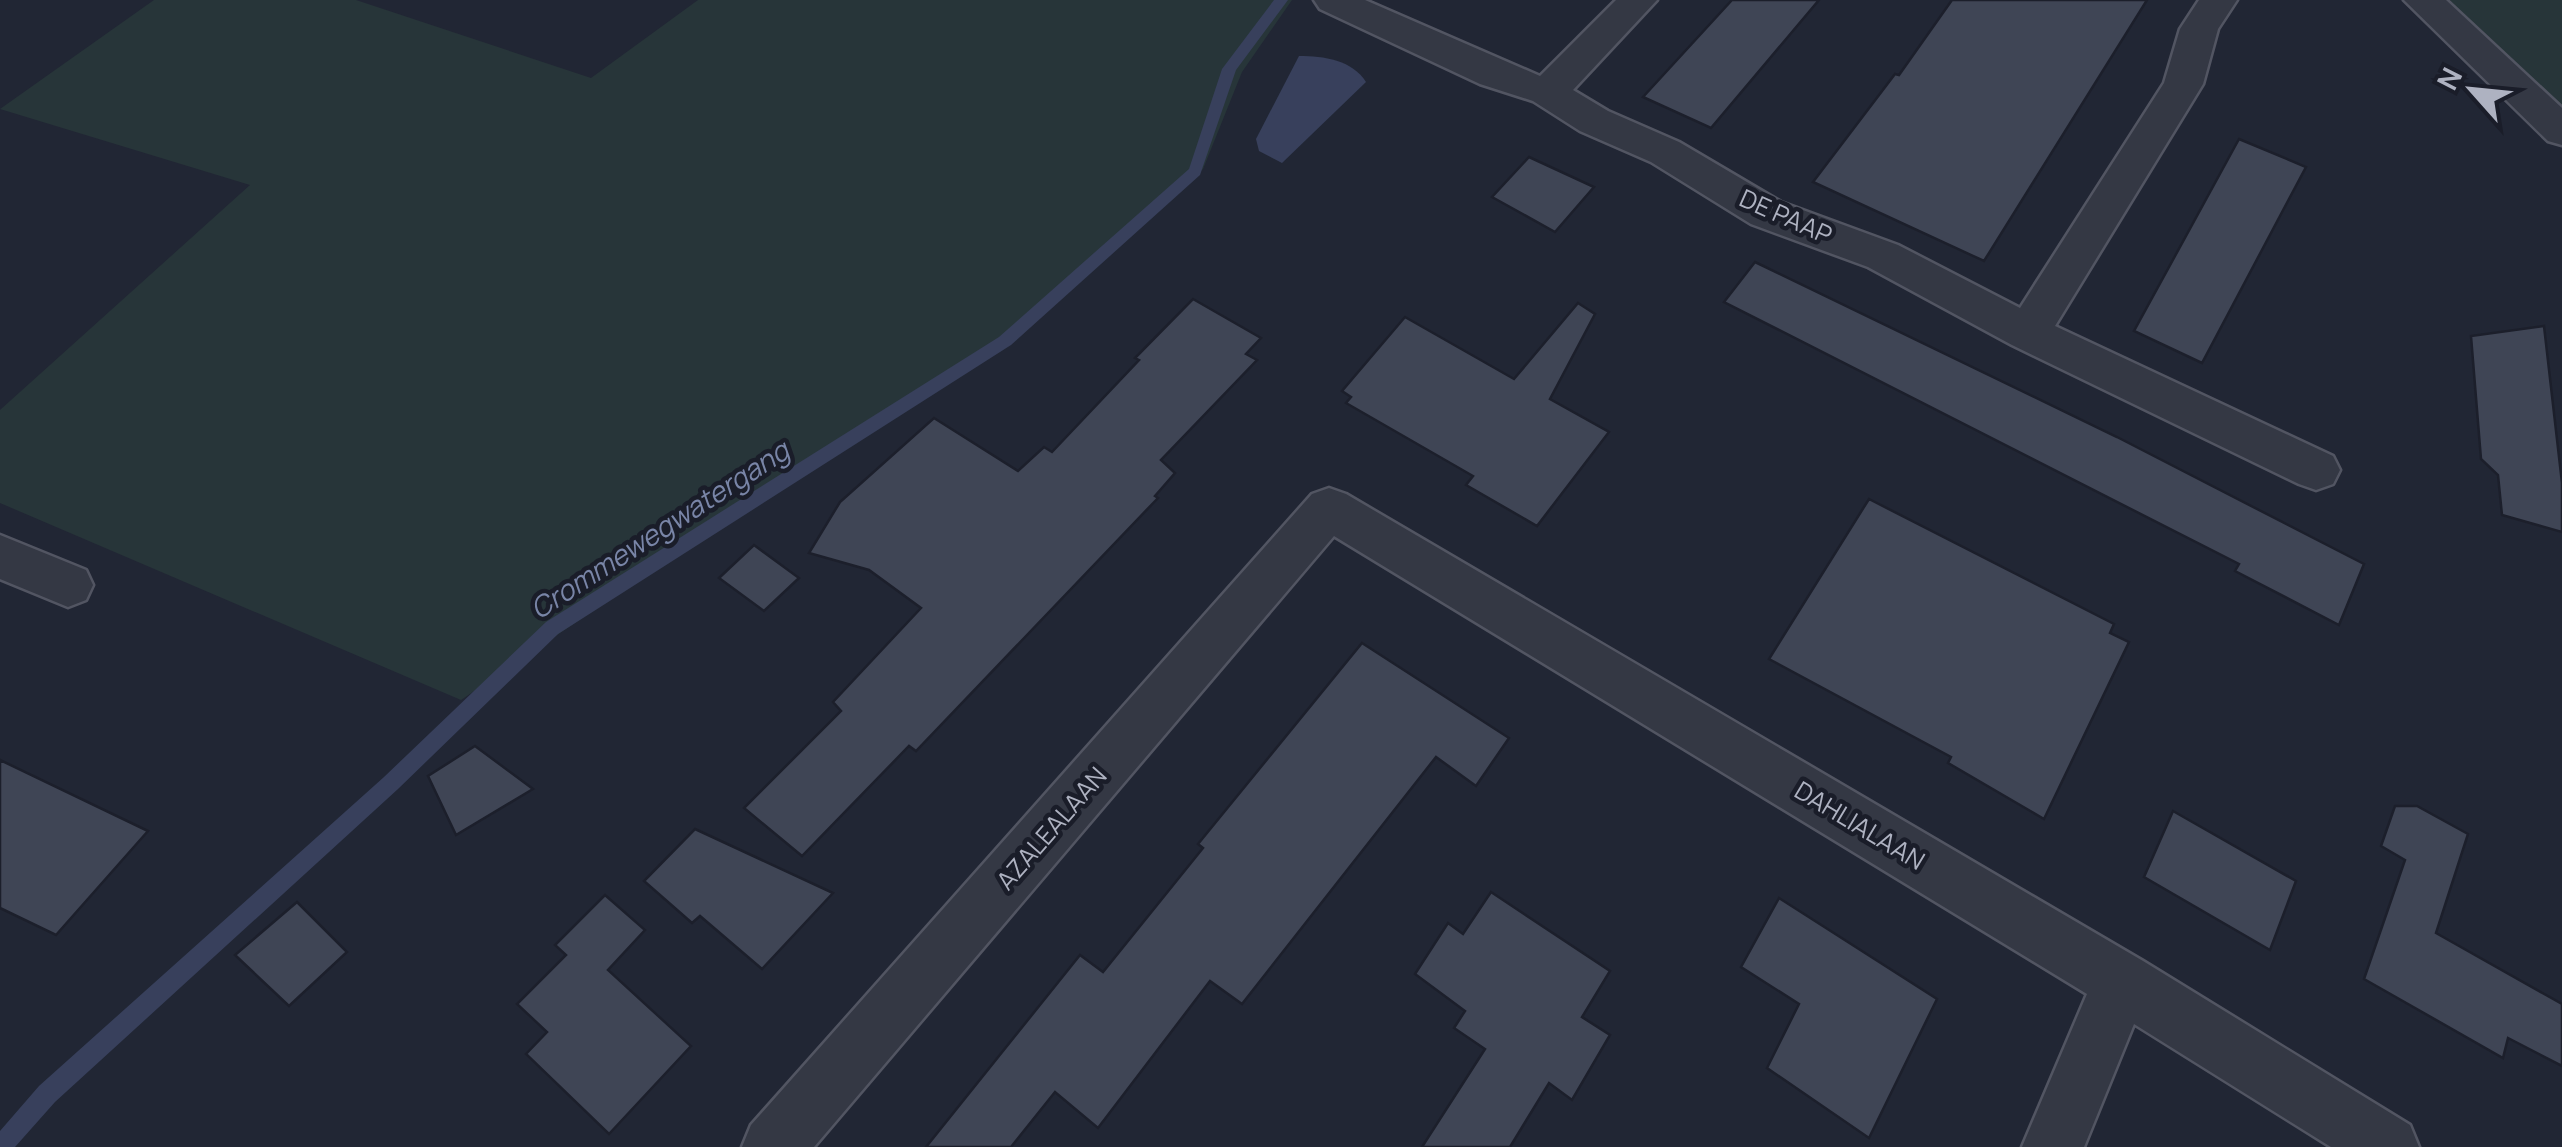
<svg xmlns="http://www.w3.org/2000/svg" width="2562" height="1147" font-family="Manrope,sans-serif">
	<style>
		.green { fill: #273539 }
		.water { fill: #38405c }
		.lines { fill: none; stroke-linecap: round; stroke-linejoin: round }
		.stream { fill: #38405c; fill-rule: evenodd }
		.building { fill: #3f4555; stroke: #1c1f2b; stroke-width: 2.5 }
		.street-casing { stroke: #525562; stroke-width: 5 }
		.street { fill: #343844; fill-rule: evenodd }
		.labels { text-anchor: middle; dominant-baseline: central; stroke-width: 9; stroke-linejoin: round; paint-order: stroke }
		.street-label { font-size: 25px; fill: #aeb2c1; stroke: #1a1d29 }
		.water-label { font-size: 28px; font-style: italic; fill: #7985a7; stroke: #1a1d29 }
	</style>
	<rect width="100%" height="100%" fill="#212634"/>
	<!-- green -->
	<g class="green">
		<path d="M 154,0 L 356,0 L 591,78 L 698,0 L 1292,0 L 1242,72 L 1203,169 L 1008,345 L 628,587 L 461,700 L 0,503 L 0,410 L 250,185 L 0,109 Z"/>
		<path d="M 2439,0 L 2562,0 L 2562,117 Z"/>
	</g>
	<!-- water -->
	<path class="water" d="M 1299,56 C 1324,56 1352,60 1366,82 L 1282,163 L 1259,151 L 1256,139 Z"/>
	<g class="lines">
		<!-- stream -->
		<path class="stream" d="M 1274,0 L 1288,0 L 1236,70 L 1200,175 L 1011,345 L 558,634 L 398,789 L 55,1102 L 15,1147 L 0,1147 L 0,1131 L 39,1086 L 384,777 L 546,622 L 999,337 L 1189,169 L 1222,69 Z"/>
	</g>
	<!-- building -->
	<g class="building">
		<path d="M 1732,0 L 1819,0 L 1711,128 L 1643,97 Z"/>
		<path d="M 1952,0 L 2147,0 L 1984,261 L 1813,182 L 1895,74 L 1899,75 Z"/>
		<path d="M 2239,139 L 2306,167 L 2202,363 L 2134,331 Z"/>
		<path d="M 1529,157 L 1594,187 L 1555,232 L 1492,197 Z"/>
		<path d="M 1755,262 L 2117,437 L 2364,564 L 2339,625 L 2235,571 L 2239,564 L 1724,302 Z"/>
		<path d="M 1193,299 L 1261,338 L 1246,354 L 1257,360 L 1161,460 L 1175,473 L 1155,496 L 1158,498 L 916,751 L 909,746 L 802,856 L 744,808 L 841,711 L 833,702 L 921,608 L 869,570 L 809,553 L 840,502 L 934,418 L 1018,471 L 1044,447 L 1052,452 L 1139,360 L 1135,358 Z"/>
		<path d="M 1578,303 L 1595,314 L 1550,399 L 1609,432 L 1537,526 L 1466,485 L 1473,476 L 1346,403 L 1351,397 L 1342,391 L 1405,317 L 1514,379 Z"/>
		<path d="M 2544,326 L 2562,483 L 2562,532 L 2502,515 L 2498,475 L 2481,459 L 2471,336 Z"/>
		<path d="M 1869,499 L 2114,624 L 2110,633 L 2129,642 L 2044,819 L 1948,763 L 1951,757 L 1769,659 Z"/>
		<path d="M 754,545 L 799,578 L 764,611 L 719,578 Z"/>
		<path d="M 1362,643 L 1509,738 L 1476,786 L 1436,757 L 1242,1004 L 1210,981 L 1098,1128 L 1055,1092 L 1011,1147 L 926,1147 L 1080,955 L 1103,972 L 1203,848 L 1198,844 Z"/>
		<path d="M 475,746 L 533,789 L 456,835 L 428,776 Z"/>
		<path d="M 0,760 L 148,831 L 56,935 L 0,908 Z"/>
		<path d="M 2395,806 L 2417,806 L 2468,834 L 2436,933 L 2562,1004 L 2562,1066 L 2508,1038 L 2503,1058 L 2364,979 L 2405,860 L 2381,846 Z"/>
		<path d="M 2173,811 L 2296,881 L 2270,950 L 2144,877 Z"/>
		<path d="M 695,829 L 833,893 L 762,969 L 700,916 L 692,923 L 644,881 Z"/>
		<path d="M 1491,892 L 1610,971 L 1582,1017 L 1610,1035 L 1572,1100 L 1549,1083 L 1510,1147 L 1422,1147 L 1485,1049 L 1454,1028 L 1465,1011 L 1415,974 L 1448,923 L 1463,934 Z"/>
		<path d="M 605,895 L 645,930 L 608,970 L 691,1046 L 609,1134 L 526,1054 L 547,1032 L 517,1004 L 566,955 L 555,945 Z"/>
		<path d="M 1779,898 L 1937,999 L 1869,1138 L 1767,1068 L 1799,1004 L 1741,967 Z"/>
		<path d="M 297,902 L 347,952 L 289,1006 L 235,955 Z"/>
	</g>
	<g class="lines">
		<defs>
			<g id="street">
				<path d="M 1314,0 L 1365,0 L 1540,76 L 1616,0 L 1657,0 L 1573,90 L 1608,111 L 1679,142 L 1781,202 L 1898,245 L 2020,308 L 2164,83 L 2180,29 L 2199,0 L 2237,0 L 2218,29 L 2203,84 L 2055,326 L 2333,456 L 2340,470 L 2333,484 L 2316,490 L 2299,484 L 2012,345 L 1868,267 L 1751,224 L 1651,162 L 1580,131 L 1533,101 L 1480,84 L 1320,9 Z"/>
				<path d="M 2404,0 L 2446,0 L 2562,108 L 2562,145 L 2548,141 Z"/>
				<path d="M 1329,488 L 1346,494 L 2143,961 L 2410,1125 L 2419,1147 L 2331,1147 L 2134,1024 L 2084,1147 L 2022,1147 L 2087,994 L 1334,536 L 814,1147 L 742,1147 L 751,1125 L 1312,494 Z"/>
				<path d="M 0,535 L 86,570 L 93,585 L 86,600 L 68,607 L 0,579 Z"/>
			</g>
		</defs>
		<!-- street casing -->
		<use href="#street" class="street-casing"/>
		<!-- street -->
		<use href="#street" class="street"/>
	</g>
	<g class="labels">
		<!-- street labels -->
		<g class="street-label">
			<text transform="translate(1786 216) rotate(24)">DE PAAP</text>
			<text transform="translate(1860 825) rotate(31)">DAHLIALAAN</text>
			<text transform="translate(1051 828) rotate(-49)">AZALEALAAN</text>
		</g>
		<!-- water labels -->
		<g class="water-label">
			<text transform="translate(659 529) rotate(-33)">Crommewegwatergang</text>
		</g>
	</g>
	<!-- north arrow -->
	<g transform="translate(2472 90) rotate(297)" stroke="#1a1d29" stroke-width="8" paint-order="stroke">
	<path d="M0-8L18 38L0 25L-18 38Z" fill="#aeb2c1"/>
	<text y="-15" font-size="28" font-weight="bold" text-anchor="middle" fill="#aeb2c1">N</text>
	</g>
</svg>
